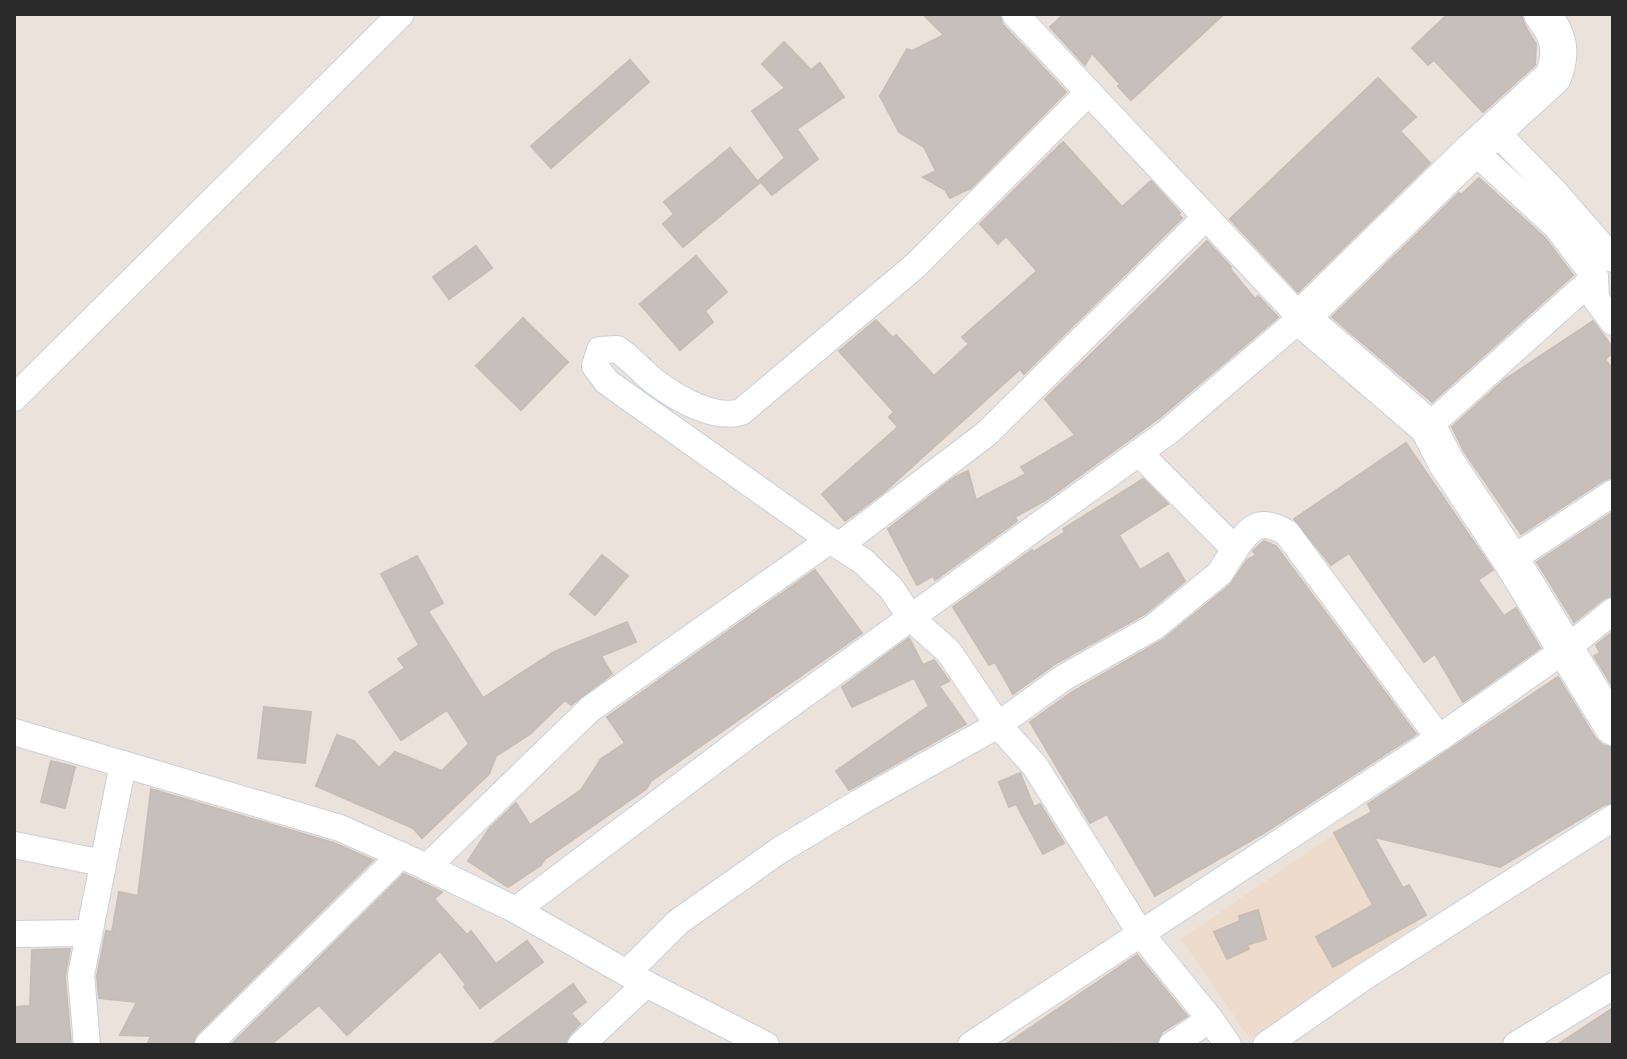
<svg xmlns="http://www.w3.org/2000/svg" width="1627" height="1059" font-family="Overpass,sans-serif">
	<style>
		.education { fill: #eddccb }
		.building { fill: #c7bfbb; stroke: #c7bdb5; stroke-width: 2 }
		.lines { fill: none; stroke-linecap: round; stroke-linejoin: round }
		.street-casing { stroke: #cad0db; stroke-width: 28 }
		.secondary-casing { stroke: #cad0db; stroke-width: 38 }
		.street { stroke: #fff; stroke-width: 26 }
		.secondary { stroke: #fff; stroke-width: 36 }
	</style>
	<rect width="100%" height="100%" fill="#ece2dc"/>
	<!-- education -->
	<path class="education" d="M 1349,824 L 1418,924 L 1250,1039 L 1181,939 Z"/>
	<!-- building -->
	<g class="building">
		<path d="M 923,14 L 999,14 L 1003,25 L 1066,92 L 971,188 L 950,198 L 945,190 L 923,177 L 936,171 L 924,147 L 899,132 L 880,96 L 907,49 L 912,51 L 944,35 Z"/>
		<path d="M 1064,14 L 1224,14 L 1131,100 L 1118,86 L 1120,84 L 1092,53 L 1085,65 L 1050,27 Z"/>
		<path d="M 1448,14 L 1521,14 L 1525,26 L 1536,44 L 1535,65 L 1483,112 L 1434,60 L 1428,65 L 1412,48 Z"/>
		<path d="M 784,42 L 811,70 L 820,63 L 844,97 L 797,129 L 818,159 L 772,195 L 759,180 L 785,158 L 752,111 L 785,88 L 762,64 Z"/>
		<path d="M 630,60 L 649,82 L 551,168 L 531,146 Z"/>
		<path d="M 1378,78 L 1416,117 L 1400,131 L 1430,163 L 1298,292 L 1230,219 Z"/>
		<path d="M 1063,142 L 1122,207 L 1151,181 L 1180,213 L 1178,214 L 1182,218 L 1024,374 L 1020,369 L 884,492 L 845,521 L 822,494 L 898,427 L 889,417 L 894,412 L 839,351 L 876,320 L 893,338 L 896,335 L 934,376 L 969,344 L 962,337 L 1037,271 L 1006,236 L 998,244 L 980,224 Z"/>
		<path d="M 730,148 L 759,183 L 683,247 L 663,224 L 674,214 L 664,202 Z"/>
		<path d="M 1479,178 L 1545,238 L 1573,275 L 1432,402 L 1332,317 L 1459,193 L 1461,195 Z"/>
		<path d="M 1207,241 L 1231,267 L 1230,269 L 1255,299 L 1258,296 L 1278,317 L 1159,418 L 1046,500 L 1015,517 L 1017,521 L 935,580 L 933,576 L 917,585 L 888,529 L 955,477 L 968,471 L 976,500 L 1026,474 L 1021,467 L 1075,435 L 1045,399 Z"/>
		<path d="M 476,246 L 492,268 L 449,299 L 433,277 Z"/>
		<path d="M 696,256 L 727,292 L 705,311 L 713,322 L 680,350 L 640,304 Z"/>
		<path d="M 523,318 L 568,362 L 521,410 L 476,366 Z"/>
		<path d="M 1593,321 L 1613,348 L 1613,353 L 1605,359 L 1613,370 L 1613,477 L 1604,480 L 1521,534 L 1464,451 L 1452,427 L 1504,380 Z"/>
		<path d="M 1406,443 L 1493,570 L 1478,580 L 1504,616 L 1516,608 L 1540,648 L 1463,702 L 1435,654 L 1424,662 L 1349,553 L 1331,565 L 1294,519 Z"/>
		<path d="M 1143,479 L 1168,504 L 1119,535 L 1140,570 L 1168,553 L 1185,581 L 1145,614 L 1055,664 L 1013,694 L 995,662 L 989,665 L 953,607 L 1032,550 L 1033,552 L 1065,532 L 1063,529 Z"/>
		<path d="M 1613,512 L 1613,595 L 1603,599 L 1574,622 L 1537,562 Z"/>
		<path d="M 1264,541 L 1276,546 L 1416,734 L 1264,833 L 1155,896 L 1107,814 L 1090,823 L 1030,722 L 1072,692 L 1164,639 L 1230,585 L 1247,560 L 1256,555 L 1253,551 Z"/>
		<path d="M 602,555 L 628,576 L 595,615 L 570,594 Z"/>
		<path d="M 417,556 L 443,603 L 428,611 L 483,698 L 554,652 L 627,622 L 636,642 L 601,656 L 612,674 L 571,705 L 565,700 L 530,734 L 496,756 L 489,774 L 422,838 L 413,828 L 316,786 L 337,735 L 354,741 L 379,768 L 395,752 L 442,771 L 469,744 L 447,710 L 401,740 L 369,692 L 405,668 L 398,659 L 419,645 L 381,574 Z"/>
		<path d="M 815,570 L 862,633 L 651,781 L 646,789 L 545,859 L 541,865 L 508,887 L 468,861 L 489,829 L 516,803 L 530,825 L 581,790 L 601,759 L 625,743 L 607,717 Z"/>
		<path d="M 1613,632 L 1613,687 L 1594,656 L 1600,653 L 1596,645 Z"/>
		<path d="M 909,638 L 923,665 L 934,660 L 949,681 L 939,686 L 966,724 L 849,790 L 836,771 L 929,706 L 914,678 L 852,707 L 842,687 Z"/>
		<path d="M 1558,677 L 1595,738 L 1602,745 L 1613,748 L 1613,802 L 1604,805 L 1500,867 L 1374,837 L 1403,888 L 1409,885 L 1426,915 L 1333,967 L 1316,937 L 1373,905 L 1334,833 L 1372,812 L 1368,804 Z"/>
		<path d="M 264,707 L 311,712 L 305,763 L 258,758 Z"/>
		<path d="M 51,761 L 75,767 L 65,808 L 41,802 Z"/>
		<path d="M 1020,773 L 1034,807 L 1040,804 L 1064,843 L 1043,854 L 1016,804 L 1009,807 L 999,782 Z"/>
		<path d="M 151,789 L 334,843 L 373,860 L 197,1034 L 192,1045 L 147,1045 L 151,1036 L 120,1035 L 137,1002 L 99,998 L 97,976 L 106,931 L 112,932 L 119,892 L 138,896 Z"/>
		<path d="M 404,874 L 442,892 L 434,899 L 467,935 L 471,931 L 496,964 L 527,941 L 543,962 L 480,1008 L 464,987 L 466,985 L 440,951 L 347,1035 L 319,1005 L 270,1045 L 231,1045 Z"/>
		<path d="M 1258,910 L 1266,939 L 1247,945 L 1249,949 L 1227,959 L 1214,932 L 1240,921 L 1239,916 Z"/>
		<path d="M 70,949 L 65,976 L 71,1045 L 14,1045 L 14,1007 L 30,1006 L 32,950 Z"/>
		<path d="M 1137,955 L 1187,1016 L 1162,1032 L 1157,1043 L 1005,1045 Z"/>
		<path d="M 573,984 L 586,1002 L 571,1013 L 580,1024 L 570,1034 L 565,1045 L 491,1045 Z"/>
		<path d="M 1613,1008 L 1613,1045 L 1557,1045 Z"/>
	</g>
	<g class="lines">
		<defs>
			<g id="street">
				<path d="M 1495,131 L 1553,190 L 1613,259"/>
				<path d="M 1473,150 L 1557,227 L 1595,277 L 1596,299 L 1613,322"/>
				<path d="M 14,398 L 401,14"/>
				<path d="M 1428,427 L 1595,277"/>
				<path d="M 1139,453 L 1235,549 C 1251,526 1260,517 1287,533 L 1439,738"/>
				<path d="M 830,540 L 607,382 L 595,366 L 600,350 L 617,349 C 631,358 642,372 655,382 C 678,399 714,420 741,412 L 915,266 L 1089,92"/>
				<path d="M 840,545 L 986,434 L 1206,217"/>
				<path d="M 1511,560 L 1613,493"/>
				<path d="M 14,732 L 340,828 L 427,867 L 516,910 L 646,984 L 766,1045"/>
				<path d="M 14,845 L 103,863"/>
				<path d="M 427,867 L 590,709 L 830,540 L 864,562 L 876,574 L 891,588 L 910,617 L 949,652 L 998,725 L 1035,766 L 1141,934 L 1210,1019 L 1228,1045"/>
				<path d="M 516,910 L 751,733 L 1169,431 L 1301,318 L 1015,14"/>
				<path d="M 14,934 L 89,933"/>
				<path d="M 627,973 L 678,922 L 780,850 L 860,802 L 998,725 L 1063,678 L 1154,627 L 1220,573 L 1235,549"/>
				<path d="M 87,1045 L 81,975 L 123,764"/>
				<path d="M 208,1045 L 401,855"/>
				<path d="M 581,1045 L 646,984"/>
				<path d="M 971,1045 L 1439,738 L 1566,649 L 1613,611"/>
				<path d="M 1172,1045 L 1210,1019"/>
				<path d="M 1266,1045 L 1364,977 L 1613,818"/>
				<path d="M 1516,1045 L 1613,986"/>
			</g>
			<path id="secondary" d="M 1542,14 C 1559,35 1563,52 1553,77 L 1473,150 L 1301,318 L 1428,427 L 1446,462 L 1511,560 L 1613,727"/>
		</defs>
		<!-- street casing -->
		<use href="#street" class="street-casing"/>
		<!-- secondary casing -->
		<use href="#secondary" class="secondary-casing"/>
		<!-- street -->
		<use href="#street" class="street"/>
		<!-- secondary -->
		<use href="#secondary" class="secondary"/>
	</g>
	<!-- border -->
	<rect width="1627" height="1059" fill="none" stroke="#2a2a2a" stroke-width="32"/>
</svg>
